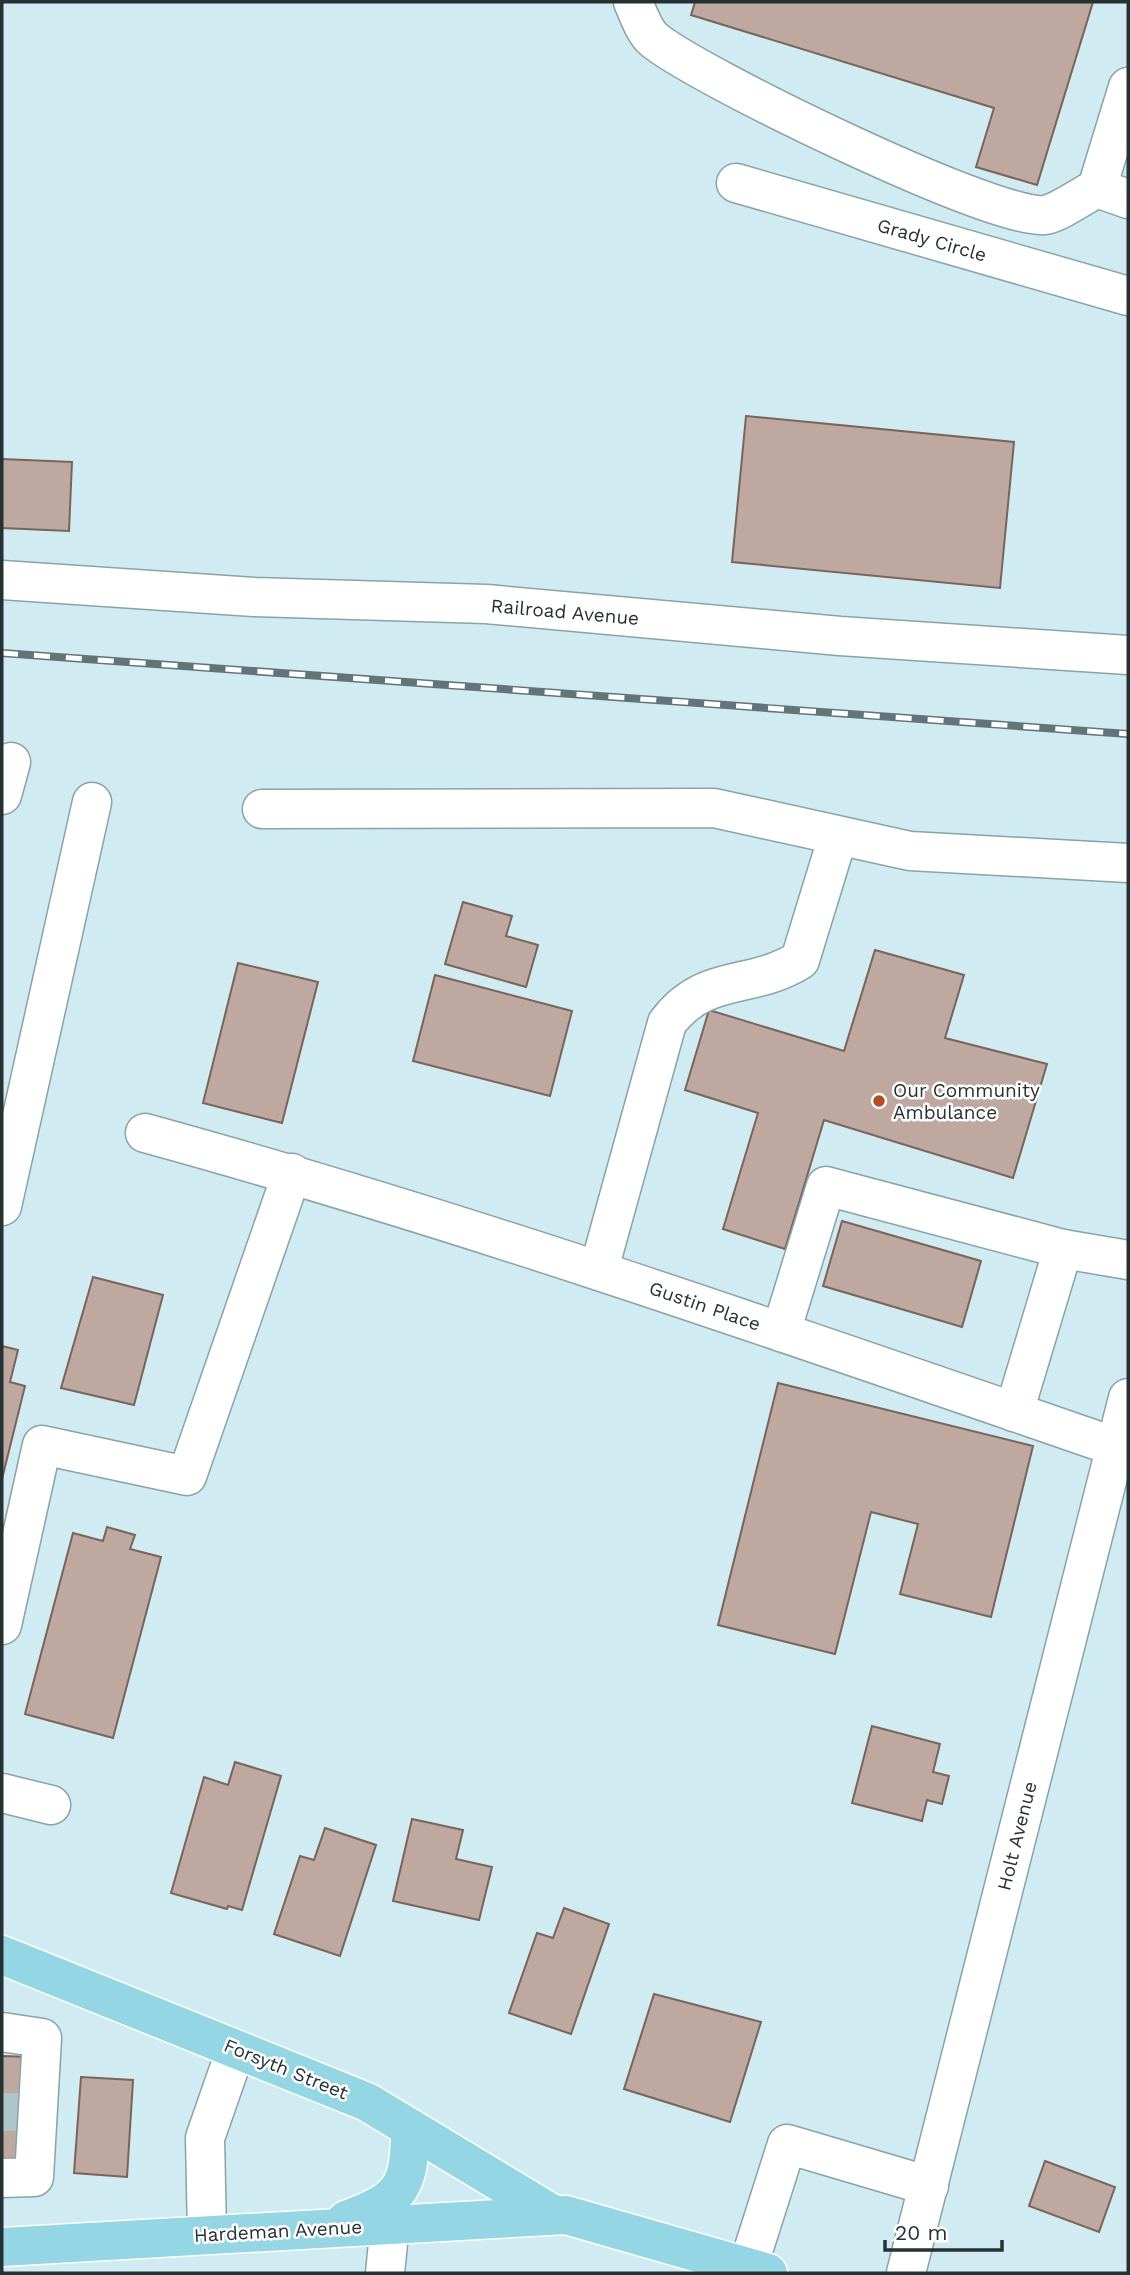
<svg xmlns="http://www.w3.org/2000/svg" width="1130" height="2275" font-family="'Work Sans',sans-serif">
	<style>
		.building { fill: #bfa89f; stroke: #79645c; stroke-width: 2 }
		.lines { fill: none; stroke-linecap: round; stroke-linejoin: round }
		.minor-tunnel { stroke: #aec6cb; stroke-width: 38; stroke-dasharray: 38 19; stroke-linecap: butt }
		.minor-casing { stroke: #89a3a9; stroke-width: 41 }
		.major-casing { stroke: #fff; stroke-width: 41 }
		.minor { stroke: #fff; stroke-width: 38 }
		.major { stroke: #94d6e4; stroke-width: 38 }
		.rail-casing { stroke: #637478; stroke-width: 8 }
		.rail { stroke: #fff; stroke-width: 5; stroke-dasharray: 16; stroke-linecap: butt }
		.poi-dot { fill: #b34d22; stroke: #fff; stroke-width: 2.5 }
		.labels { text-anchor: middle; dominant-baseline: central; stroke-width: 5; stroke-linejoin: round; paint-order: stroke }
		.street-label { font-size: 19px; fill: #263133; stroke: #fff }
		.poi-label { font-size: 19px; fill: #263133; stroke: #fff; text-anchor: start }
	</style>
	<rect width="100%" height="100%" fill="#d0ebf1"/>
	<!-- building -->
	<g class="building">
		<path d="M 695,2 L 1093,2 L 1037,185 L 976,167 L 994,108 L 691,15 Z"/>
		<path d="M 746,416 L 1014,442 L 1000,588 L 732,562 Z"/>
		<path d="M 2,459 L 72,462 L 69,531 L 2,528 Z"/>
		<path d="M 463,902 L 512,916 L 506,936 L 538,945 L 526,987 L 445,964 Z"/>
		<path d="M 875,950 L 964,975 L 945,1038 L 1047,1064 L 1013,1178 L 824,1120 L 785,1249 L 723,1229 L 758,1113 L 685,1090 L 709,1010 L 844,1051 Z"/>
		<path d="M 238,963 L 318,982 L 282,1123 L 203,1103 Z"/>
		<path d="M 435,975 L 572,1011 L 550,1096 L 413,1061 Z"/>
		<path d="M 842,1221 L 981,1261 L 962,1327 L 823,1286 Z"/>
		<path d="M 93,1277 L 163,1295 L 134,1405 L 61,1388 Z"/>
		<path d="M 2,1346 L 18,1350 L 10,1382 L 25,1386 L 2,1479 Z"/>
		<path d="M 778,1383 L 1033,1446 L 991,1617 L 900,1594 L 918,1524 L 871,1512 L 835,1654 L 718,1625 Z"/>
		<path d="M 107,1527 L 135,1535 L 130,1549 L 161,1557 L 113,1738 L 25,1714 L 73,1533 L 103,1541 Z"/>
		<path d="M 872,1726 L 940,1744 L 933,1772 L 949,1776 L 942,1804 L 927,1800 L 922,1821 L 852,1803 Z"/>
		<path d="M 235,1762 L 281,1776 L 242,1910 L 228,1906 L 227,1909 L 171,1893 L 204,1777 L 228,1785 Z"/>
		<path d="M 412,1819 L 463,1830 L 456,1859 L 492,1867 L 479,1920 L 393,1901 Z"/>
		<path d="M 325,1828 L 376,1845 L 340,1956 L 274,1934 L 300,1856 L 314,1860 Z"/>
		<path d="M 564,1908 L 609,1924 L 571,2034 L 509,2013 L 537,1933 L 553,1938 Z"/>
		<path d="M 654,1994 L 761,2022 L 730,2122 L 624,2089 Z"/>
		<path d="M 2,2056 L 31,2057 L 27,2167 L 2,2166 Z"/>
		<path d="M 81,2077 L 133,2080 L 127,2177 L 74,2173 Z"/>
		<path d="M 1045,2161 L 1115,2187 L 1099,2232 L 1029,2206 Z"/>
	</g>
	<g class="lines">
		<!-- minor-tunnel -->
		<path class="minor-tunnel" d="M 2,2112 L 29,2112"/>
		<defs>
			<g id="minor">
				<path d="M 633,2 C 638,13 644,31 653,39 C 695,75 998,222 1045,215 C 1058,213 1084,195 1097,188"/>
				<path d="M 1128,87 L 1097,188 L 1128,199"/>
				<path d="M 736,183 L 1128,296"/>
				<path d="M 2,580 L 254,597 L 486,604 L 840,636 L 1128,655"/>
				<path d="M 2,795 L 11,762"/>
				<path d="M 262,809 L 714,808 L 910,851 L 1128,863"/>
				<path d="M 145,1133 C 473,1223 794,1336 1116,1447"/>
				<path d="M 2,1206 L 92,802"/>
				<path d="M 599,1269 L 667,1023 C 705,972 750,991 800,960 L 838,836"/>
				<path d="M 781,1332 L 826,1186 L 1063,1249"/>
				<path d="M 1014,1412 L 1063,1249 L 1128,1260"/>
				<path d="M 2,1625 L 42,1445 L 187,1476 L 292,1173"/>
				<path d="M 2,1793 L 51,1805"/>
				<path d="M 2,2032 L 42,2038 L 34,2177 L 2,2178"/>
				<path d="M 207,2235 L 205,2138 L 236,2049"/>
				<path d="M 385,2273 L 390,2224"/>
				<path d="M 746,2273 L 787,2144 L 929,2186"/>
				<path d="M 906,2273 L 1128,1398"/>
			</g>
			<g id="major">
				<path d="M 2,1955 L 367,2102 L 554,2215"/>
				<path d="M 346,2220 C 401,2200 410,2188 410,2128"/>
				<path d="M 2,2247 L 566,2215 L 768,2273"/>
			</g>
		</defs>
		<!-- minor casing -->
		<use href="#minor" class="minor-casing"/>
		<!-- major casing -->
		<use href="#major" class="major-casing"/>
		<!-- minor -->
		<use href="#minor" class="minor"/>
		<!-- major -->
		<use href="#major" class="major"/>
		<defs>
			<path id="rail" d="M 2,653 L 1128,734"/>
		</defs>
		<!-- rail casing -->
		<use href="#rail" class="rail-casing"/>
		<!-- rail -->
		<use href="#rail" class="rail"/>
	</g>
	<!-- markers -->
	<circle class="poi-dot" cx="879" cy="1101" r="7"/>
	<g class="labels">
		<!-- street labels -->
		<g class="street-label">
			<text transform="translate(932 240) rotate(16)">Grady Circle</text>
			<text transform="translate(565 612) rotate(5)">Railroad Avenue</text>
			<text transform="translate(705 1306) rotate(19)">Gustin Place</text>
			<text transform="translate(1017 1836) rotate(-76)">Holt Avenue</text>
			<text transform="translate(286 2069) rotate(22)">Forsyth Street</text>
			<text transform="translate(278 2231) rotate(-3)">Hardeman Avenue</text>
		</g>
		<!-- poi labels -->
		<g class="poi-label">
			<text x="893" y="1090">Our Community<tspan x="893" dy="22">Ambulance</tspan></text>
		</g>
	</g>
	<!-- border -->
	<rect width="1130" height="2275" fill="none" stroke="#263133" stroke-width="7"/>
	<!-- scale -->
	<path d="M885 2240v10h117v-10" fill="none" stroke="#263133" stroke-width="3.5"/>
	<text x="895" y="2240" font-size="21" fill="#263133" stroke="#ffffff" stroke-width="5" paint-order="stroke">20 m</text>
</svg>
